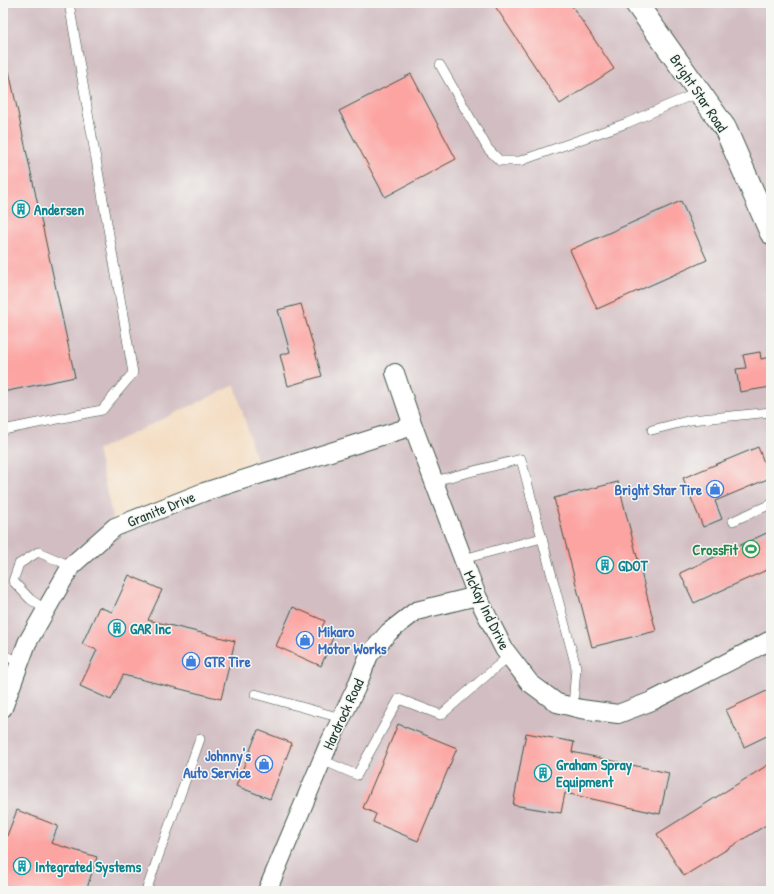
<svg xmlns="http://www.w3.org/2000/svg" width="774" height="894" font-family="'Patrick Hand',sans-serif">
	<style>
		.industrial { fill: #d2bec2; fill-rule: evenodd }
		.building { fill: #fca4a2 }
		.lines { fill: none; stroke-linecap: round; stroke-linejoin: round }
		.service-casing { stroke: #3f5549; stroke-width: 10 }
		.minor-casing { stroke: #3f5549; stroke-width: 20 }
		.tertiary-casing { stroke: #3f5549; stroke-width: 24 }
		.service { stroke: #fff; stroke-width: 9 }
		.minor { stroke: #fff; stroke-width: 18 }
		.tertiary { stroke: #fff; stroke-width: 22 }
		.labels { text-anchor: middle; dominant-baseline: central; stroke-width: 3; stroke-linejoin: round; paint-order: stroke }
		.street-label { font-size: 15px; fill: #1f3d34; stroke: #f6f6f2 }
		.culture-label { font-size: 15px; font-weight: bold; fill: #0d838f; stroke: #f6f6f2; text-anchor: start }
		.shop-label { font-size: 15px; font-weight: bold; fill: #366cbe; stroke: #f6f6f2; text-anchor: end }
		.leisure-label { font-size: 15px; font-weight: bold; fill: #27864d; stroke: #f6f6f2; text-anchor: end }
	</style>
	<rect width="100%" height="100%" fill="#f6f6f2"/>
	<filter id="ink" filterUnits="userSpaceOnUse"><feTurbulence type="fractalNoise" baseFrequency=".025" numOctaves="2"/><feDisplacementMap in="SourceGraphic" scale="8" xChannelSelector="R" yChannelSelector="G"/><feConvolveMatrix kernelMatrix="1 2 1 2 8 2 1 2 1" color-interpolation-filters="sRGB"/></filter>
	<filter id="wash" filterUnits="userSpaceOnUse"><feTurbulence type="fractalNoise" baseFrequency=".012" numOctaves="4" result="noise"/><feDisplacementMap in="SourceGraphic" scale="16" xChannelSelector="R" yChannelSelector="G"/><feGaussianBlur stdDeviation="0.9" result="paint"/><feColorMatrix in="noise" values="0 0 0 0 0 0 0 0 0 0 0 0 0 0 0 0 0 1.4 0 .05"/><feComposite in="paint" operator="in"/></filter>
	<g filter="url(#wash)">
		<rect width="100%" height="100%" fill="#f4dcc0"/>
		<!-- industrial -->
		<path class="industrial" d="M 3,3 L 771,3 L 771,891 L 3,891 ZM 235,385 L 260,474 L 115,527 L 97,450 Z"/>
		<g id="blocks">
			<!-- building -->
			<g class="building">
				<path d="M 493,3 L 570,3 L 614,69 L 560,104 Z"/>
				<path d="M 3,71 L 9,71 L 75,377 L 3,392 Z"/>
				<path d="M 411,74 L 456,159 L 385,197 L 339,111 Z"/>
				<path d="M 681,201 L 707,260 L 597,309 L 570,250 Z"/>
				<path d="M 301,304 L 322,376 L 288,386 L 280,355 L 290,352 L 278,310 Z"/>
				<path d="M 760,352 L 761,359 L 771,357 L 771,387 L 740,392 L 736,369 L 746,368 L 743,355 Z"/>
				<path d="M 758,447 L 770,478 L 715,501 L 722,519 L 703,527 L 683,478 Z"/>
				<path d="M 618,482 L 656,631 L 592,647 L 554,498 Z"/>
				<path d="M 771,531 L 771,568 L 694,603 L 680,573 Z"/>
				<path d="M 129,575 L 162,590 L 148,620 L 235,641 L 221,699 L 123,675 L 111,700 L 80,686 L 97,650 L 82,644 L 99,607 L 112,612 Z"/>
				<path d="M 293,607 L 325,621 L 321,629 L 334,635 L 321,666 L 276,646 Z"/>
				<path d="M 771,689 L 771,734 L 744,747 L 726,710 Z"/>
				<path d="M 398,724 L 457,748 L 418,841 L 373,822 L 376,814 L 363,808 Z"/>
				<path d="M 258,730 L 292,743 L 270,799 L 236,786 Z"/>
				<path d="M 526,733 L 574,742 L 572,752 L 669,773 L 660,814 L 565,793 L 561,813 L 513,805 Z"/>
				<path d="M 771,763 L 771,822 L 684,876 L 657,834 Z"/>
				<path d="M 17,810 L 58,826 L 51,843 L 97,857 L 86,891 L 17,891 L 3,886 L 3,846 Z"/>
			</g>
		</g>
	</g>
	<g filter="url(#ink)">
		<use href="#blocks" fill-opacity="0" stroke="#3f5549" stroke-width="1"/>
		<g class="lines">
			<defs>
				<g id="service">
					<path d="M 440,65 L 488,149 L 500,161 L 520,161 L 627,123 L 699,92"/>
					<path d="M 3,430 L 102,410 L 133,373 L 69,3"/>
					<path d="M 652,430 L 691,420 L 771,412"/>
					<path d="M 434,481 L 521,459 L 576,667 L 573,707"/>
					<path d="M 733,521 L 771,504"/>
					<path d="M 463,559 L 542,538"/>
					<path d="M 46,610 L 30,599 L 13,581 L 19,564 L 38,552 L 71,566"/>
					<path d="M 3,655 L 20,662"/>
					<path d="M 255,694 L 341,718"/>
					<path d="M 322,760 L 357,775 L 399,699 L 441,715 L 509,656"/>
					<path d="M 146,891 L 200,739"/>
				</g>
				<g id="minor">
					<path d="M 395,373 L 413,426 L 477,596 L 504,649 L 530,683 L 557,703 L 581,709 L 618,714 L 652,701 L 771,640"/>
					<path d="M 3,708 L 27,643 L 71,566 L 115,527 L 204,492 L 413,426"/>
					<path d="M 267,891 L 328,746 L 356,688 L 369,655 L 389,632 L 416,611 L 477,596"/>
				</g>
				<path id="tertiary" d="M 636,3 L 725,128 L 771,233"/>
			</defs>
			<!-- service casing -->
			<use href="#service" class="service-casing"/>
			<!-- minor casing -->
			<use href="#minor" class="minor-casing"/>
			<!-- tertiary casing -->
			<use href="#tertiary" class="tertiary-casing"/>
			<!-- service -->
			<use href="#service" class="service"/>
			<!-- minor -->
			<use href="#minor" class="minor"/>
			<!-- tertiary -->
			<use href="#tertiary" class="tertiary"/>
		</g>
	</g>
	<!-- icons -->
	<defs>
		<symbol id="building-ring" viewBox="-11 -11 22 22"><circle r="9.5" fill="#f6f6f2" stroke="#0f9aa8" stroke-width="1.5"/><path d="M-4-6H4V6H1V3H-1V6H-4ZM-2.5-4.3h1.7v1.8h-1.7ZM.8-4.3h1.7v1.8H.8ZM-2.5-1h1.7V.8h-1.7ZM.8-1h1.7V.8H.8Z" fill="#0f9aa8"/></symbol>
		<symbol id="shop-ring" viewBox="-11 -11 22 22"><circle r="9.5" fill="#f6f6f2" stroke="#3f7fe0" stroke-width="1.5"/><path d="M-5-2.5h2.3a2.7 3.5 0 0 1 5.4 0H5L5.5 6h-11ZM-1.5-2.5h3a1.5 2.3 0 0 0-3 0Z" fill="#3f7fe0"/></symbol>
		<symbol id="stadium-ring" viewBox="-11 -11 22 22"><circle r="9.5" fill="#f6f6f2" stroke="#2e9e5b" stroke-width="1.5"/><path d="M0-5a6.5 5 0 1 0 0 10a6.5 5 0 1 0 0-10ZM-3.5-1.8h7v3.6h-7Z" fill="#2e9e5b"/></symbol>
	</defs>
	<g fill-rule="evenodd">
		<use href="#building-ring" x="11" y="199" width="20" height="20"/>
		<use href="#shop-ring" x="705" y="479" width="20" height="20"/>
		<use href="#stadium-ring" x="741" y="539" width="20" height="20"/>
		<use href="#building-ring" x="595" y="555" width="20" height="20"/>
		<use href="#building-ring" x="107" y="618" width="20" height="20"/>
		<use href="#shop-ring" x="295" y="630" width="20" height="20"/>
		<use href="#shop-ring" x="181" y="651" width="20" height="20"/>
		<use href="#shop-ring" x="254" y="754" width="20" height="20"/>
		<use href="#building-ring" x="533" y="763" width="20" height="20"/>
		<use href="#building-ring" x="12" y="856" width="20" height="20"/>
	</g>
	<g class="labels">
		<!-- street labels -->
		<g class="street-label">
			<text transform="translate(699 93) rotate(56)">Bright Star Road</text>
			<text transform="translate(161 509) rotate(-22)">Granite Drive</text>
			<text transform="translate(487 610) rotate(64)">McKay Ind Drive</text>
			<text transform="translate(343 714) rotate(-65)">Hardrock Road</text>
		</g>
		<!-- culture labels -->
		<g class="culture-label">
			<text x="34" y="209">Andersen</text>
			<text x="618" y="565">GDOT</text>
			<text x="130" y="628">GAR Inc</text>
			<text x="556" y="764">Graham Spray<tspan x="556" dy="17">Equipment</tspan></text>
			<text x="35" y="866">Integrated Systems</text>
		</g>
		<!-- shop labels -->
		<g class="shop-label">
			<text x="702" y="489">Bright Star Tire</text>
			<text x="318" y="631" text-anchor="start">Mikaro<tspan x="318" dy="17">Motor Works</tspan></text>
			<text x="204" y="661" text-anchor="start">GTR Tire</text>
			<text x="251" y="755">Johnny's<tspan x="251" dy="17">Auto Service</tspan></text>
		</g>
		<!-- leisure labels -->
		<g class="leisure-label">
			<text x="738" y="549">CrossFit</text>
		</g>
	</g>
	<!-- margin -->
	<rect width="774" height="894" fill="none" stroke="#f6f6f2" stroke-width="16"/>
</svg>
